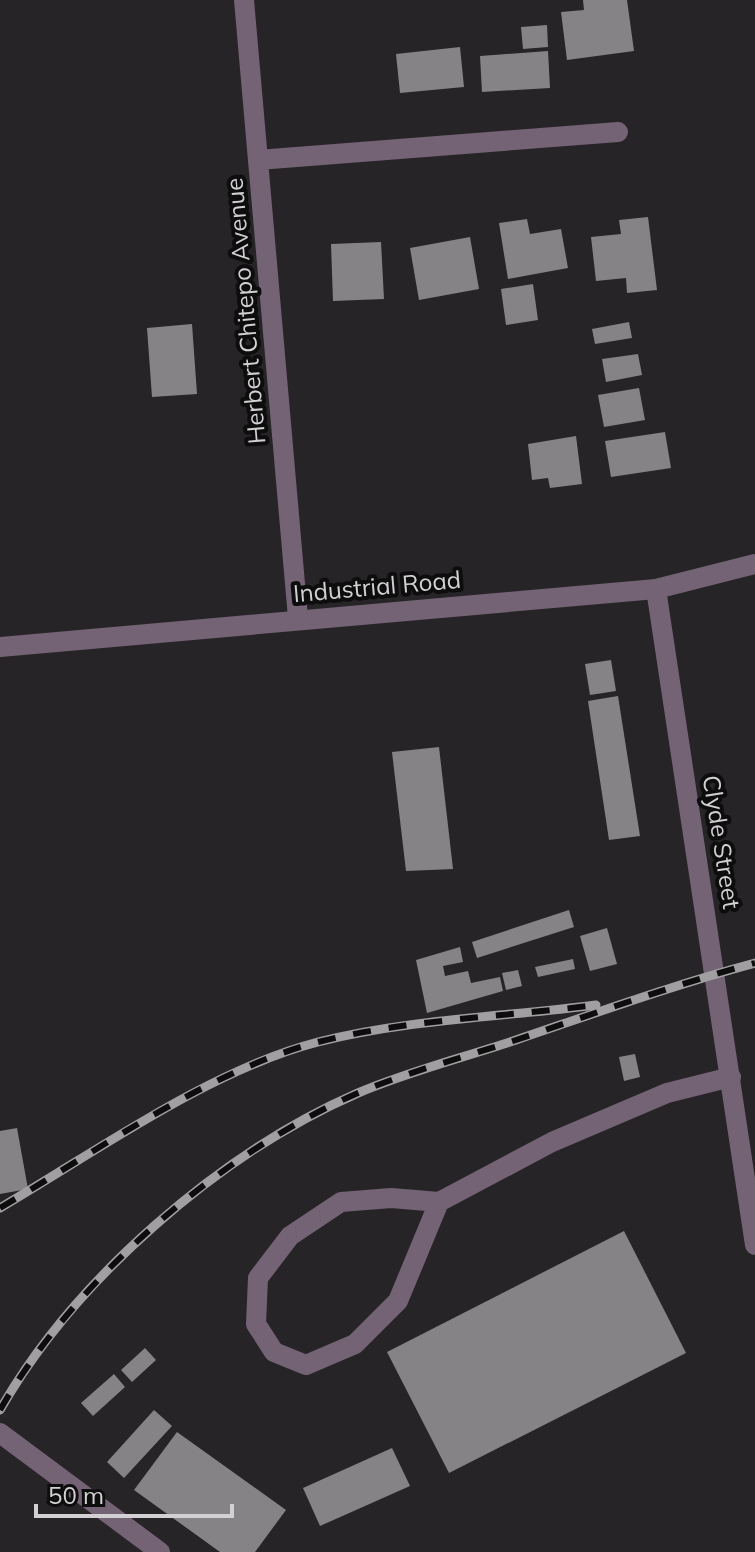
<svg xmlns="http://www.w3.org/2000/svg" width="755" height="1552" font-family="Mulish,sans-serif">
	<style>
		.building { fill: #868386 }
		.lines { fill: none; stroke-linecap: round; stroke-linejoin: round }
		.minor { stroke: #746275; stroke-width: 20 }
		.rail-casing { stroke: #a19fa1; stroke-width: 9 }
		.rail { stroke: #0e0d0e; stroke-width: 6; stroke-dasharray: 18; stroke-linecap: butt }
		.labels { text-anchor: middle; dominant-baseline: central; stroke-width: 8; stroke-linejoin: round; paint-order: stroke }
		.street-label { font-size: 24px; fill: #d2d0d2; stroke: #0e0d0e }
	</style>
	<rect width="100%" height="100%" fill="#262426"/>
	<!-- building -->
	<g class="building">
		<path d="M 583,0 L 627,0 L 634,51 L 567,60 L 561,12 L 584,10 Z"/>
		<path d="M 547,25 L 548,47 L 523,49 L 521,27 Z"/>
		<path d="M 460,47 L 464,87 L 400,93 L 396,54 Z"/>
		<path d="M 548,51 L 550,88 L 482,92 L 480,56 Z"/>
		<path d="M 648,217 L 657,290 L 627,293 L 626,278 L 596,281 L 591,237 L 621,234 L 619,220 Z"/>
		<path d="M 527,219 L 530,234 L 561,229 L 568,268 L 508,279 L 499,223 Z"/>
		<path d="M 470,237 L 479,289 L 419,300 L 410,248 Z"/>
		<path d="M 381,242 L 384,299 L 333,301 L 331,244 Z"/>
		<path d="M 533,284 L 538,320 L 506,325 L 501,289 Z"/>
		<path d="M 629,322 L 632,338 L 595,344 L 592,329 Z"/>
		<path d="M 192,324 L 197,394 L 152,397 L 147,328 Z"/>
		<path d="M 638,354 L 642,375 L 606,382 L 602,359 Z"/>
		<path d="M 639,388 L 645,420 L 604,427 L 598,395 Z"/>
		<path d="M 665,432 L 671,468 L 611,477 L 605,441 Z"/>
		<path d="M 576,436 L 582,484 L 550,488 L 548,478 L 532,480 L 528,444 Z"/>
		<path d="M 611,660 L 616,691 L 590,695 L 585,664 Z"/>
		<path d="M 618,696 L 640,836 L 609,840 L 588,701 Z"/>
		<path d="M 439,747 L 453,869 L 406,871 L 392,752 Z"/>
		<path d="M 569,910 L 574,927 L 477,958 L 472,942 Z"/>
		<path d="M 607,928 L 617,964 L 590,971 L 580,936 Z"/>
		<path d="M 460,947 L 463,962 L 443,966 L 445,976 L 468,971 L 471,983 L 500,977 L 503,991 L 427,1013 L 416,960 Z"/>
		<path d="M 573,959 L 575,969 L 538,977 L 535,967 Z"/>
		<path d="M 518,970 L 522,986 L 506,990 L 502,973 Z"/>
		<path d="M 635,1054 L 640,1077 L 624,1081 L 619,1057 Z"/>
		<path d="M 17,1128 L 28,1189 L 0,1194 L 0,1131 Z"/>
		<path d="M 624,1231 L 686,1353 L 449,1473 L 387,1352 Z"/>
		<path d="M 145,1348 L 156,1360 L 132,1382 L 121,1370 Z"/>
		<path d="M 114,1374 L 125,1387 L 93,1416 L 81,1403 Z"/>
		<path d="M 154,1410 L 172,1426 L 124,1478 L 107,1462 Z"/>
		<path d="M 177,1432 L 286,1510 L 255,1552 L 220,1552 L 134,1490 Z"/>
		<path d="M 392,1448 L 410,1486 L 320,1526 L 303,1488 Z"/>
	</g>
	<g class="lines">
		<!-- minor -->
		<g class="minor">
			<path d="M 244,0 L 298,618"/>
			<path d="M 258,160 L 618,132"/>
			<path d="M 656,589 L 755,1245"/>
			<path d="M 0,647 L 656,589 L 755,564"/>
			<path d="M 439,1202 L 398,1301 L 355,1344 L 306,1365 L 274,1352 L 256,1324 L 258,1278 L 290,1236 L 341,1202 L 391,1198 L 439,1202 L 552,1142 L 667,1093 L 731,1077"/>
			<path d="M 0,1433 L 160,1552"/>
		</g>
		<defs>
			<g id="rail">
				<path d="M 0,1208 C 97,1151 210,1070 318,1042 C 409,1019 503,1017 596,1005"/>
				<path d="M 0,1410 C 74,1280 220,1153 358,1093 C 407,1072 462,1058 513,1041 C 593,1014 673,985 755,963"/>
			</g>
		</defs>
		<!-- rail casing -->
		<use href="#rail" class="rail-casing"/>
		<!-- rail -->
		<use href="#rail" class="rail"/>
	</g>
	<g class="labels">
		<!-- street labels -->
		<g class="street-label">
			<text transform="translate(245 311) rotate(-95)">Herbert Chitepo Avenue</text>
			<text transform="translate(377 586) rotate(-5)">Industrial Road</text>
			<text transform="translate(722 842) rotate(81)">Clyde Street</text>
		</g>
	</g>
	<!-- scale -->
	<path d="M36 1504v12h196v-12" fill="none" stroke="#d2d0d2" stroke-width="4"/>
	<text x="48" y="1504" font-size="24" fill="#d2d0d2" stroke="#0e0d0e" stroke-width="6" paint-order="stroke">50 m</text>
</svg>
